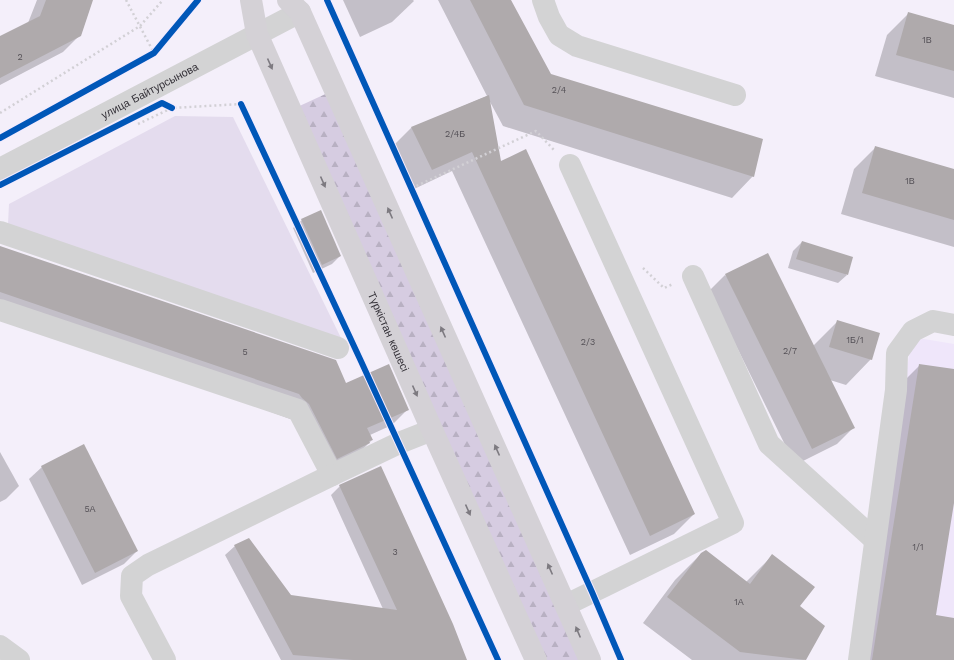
<svg xmlns="http://www.w3.org/2000/svg" width="954" height="660" font-family="'Work Sans',sans-serif">
	<style>
		.built { fill: #efe6fa }
		.green { fill: #e4dcee }
		.forest { fill: url(#forest-firs) }
		.shadow { fill: #0003 }
		.building { fill: #afaaac }
		.lines { fill: none; stroke-linecap: round; stroke-linejoin: round }
		.path { stroke: #d2d0d5; stroke-width: 2.5; stroke-dasharray: 2 3; stroke-linecap: butt }
		.minor { stroke: #d3d3d4; stroke-width: 22 }
		.major { stroke: #d4d1d6; stroke-width: 22 }
		.cycleway-casing { stroke: #f3eaff; stroke-width: 8 }
		.cycleway { stroke: #0057b8; stroke-width: 6 }
		.oneway { fill: #7d7a80 }
		.labels { text-anchor: middle; dominant-baseline: central; stroke-width: 4; stroke-linejoin: round; paint-order: stroke }
		.number-label { font-size: 9px; fill: #545056 }
		.street-label { font-size: 11px; fill: #353239; stroke: #f3eaff }
	</style>
	<defs>
		<pattern id="forest-firs" width="22" height="20" patternUnits="userSpaceOnUse"><rect width="22" height="20" fill="#d6cce1"/><path d="M5 1l3.5 6h-7zM16 11l3.5 6h-7z" fill="#b8b0c2"/></pattern>
	</defs>
	<rect width="100%" height="100%" fill="#f4effa"/>
	<!-- built -->
	<path class="built" d="M 912,337 L 954,344 L 954,660 L 861,660 Z"/>
	<!-- green -->
	<path class="green" d="M 175,116 L 233,117 L 342,340 L 8,224 L 9,204 Z"/>
	<!-- forest -->
	<path class="forest" d="M 332,91 L 585,660 L 547,660 L 293,109 Z"/>
	<!-- shadow -->
	<g class="shadow">
		<path d="M 37,0 L 92,0 L 80,35 L 63,52 L 0,85 L 0,37 L 28,23 Z"/>
		<path d="M 343,0 L 413,0 L 414,1 L 392,22 L 360,37 Z"/>
		<path d="M 438,0 L 510,0 L 550,75 L 753,176 L 732,198 L 503,126 L 489,100 L 500,162 L 694,514 L 674,534 L 630,555 L 452,171 L 412,190 L 391,148 L 411,128 L 487,96 Z"/>
		<path d="M 909,13 L 954,26 L 954,98 L 875,76 L 887,35 Z"/>
		<path d="M 876,147 L 954,170 L 954,247 L 841,214 L 854,169 Z"/>
		<path d="M 302,220 L 340,256 L 332,264 L 313,273 L 293,228 Z"/>
		<path d="M 802,242 L 847,275 L 838,283 L 788,268 L 793,251 Z"/>
		<path d="M 0,247 L 346,384 L 408,409 L 392,425 L 370,435 L 372,440 L 353,459 L 322,474 L 293,420 L 0,313 Z"/>
		<path d="M 725,275 L 813,346 L 838,321 L 871,359 L 846,385 L 830,380 L 853,428 L 837,444 L 795,465 L 709,291 Z"/>
		<path d="M 920,365 L 954,370 L 954,496 L 935,616 L 954,619 L 954,660 L 858,660 L 904,381 Z"/>
		<path d="M 0,452 L 19,486 L 6,499 L 0,502 Z"/>
		<path d="M 42,467 L 137,551 L 124,564 L 82,585 L 29,479 Z"/>
		<path d="M 340,486 L 466,660 L 281,660 L 225,555 L 235,546 L 290,596 L 383,609 L 331,495 Z"/>
		<path d="M 701,554 L 746,582 L 772,556 L 798,607 L 805,659 L 804,660 L 692,660 L 643,623 L 675,580 Z"/>
	</g>
	<!-- building -->
	<g class="building">
		<path d="M 46,0 L 93,0 L 81,36 L 0,78 L 0,36 L 40,16 Z"/>
		<path d="M 470,0 L 511,0 L 551,74 L 763,139 L 754,177 L 524,105 Z"/>
		<path d="M 908,12 L 954,25 L 954,71 L 896,55 Z"/>
		<path d="M 489,95 L 501,161 L 526,149 L 695,514 L 650,536 L 472,152 L 432,170 L 411,127 Z"/>
		<path d="M 875,146 L 954,169 L 954,220 L 862,193 Z"/>
		<path d="M 321,210 L 341,256 L 322,265 L 301,219 Z"/>
		<path d="M 802,241 L 853,257 L 848,275 L 796,259 Z"/>
		<path d="M 0,246 L 336,360 L 346,383 L 389,364 L 409,410 L 367,428 L 373,440 L 369,441 L 370,443 L 337,459 L 309,404 L 302,398 L 299,394 L 0,292 Z"/>
		<path d="M 768,253 L 855,428 L 812,449 L 725,274 Z"/>
		<path d="M 837,320 L 880,333 L 872,360 L 829,347 Z"/>
		<path d="M 919,364 L 954,369 L 954,503 L 936,615 L 954,618 L 954,660 L 872,660 Z"/>
		<path d="M 84,444 L 138,551 L 95,573 L 41,466 Z"/>
		<path d="M 381,466 L 453,624 L 467,660 L 353,660 L 293,655 L 234,545 L 249,538 L 291,595 L 397,610 L 339,485 Z"/>
		<path d="M 706,550 L 750,584 L 772,554 L 815,587 L 800,606 L 825,626 L 806,660 L 740,652 L 667,597 L 701,553 Z"/>
	</g>
	<g class="lines">
		<!-- path -->
		<g class="path">
			<path d="M 126,0 L 154,53"/>
			<path d="M 0,113 L 140,26 L 163,0"/>
			<path d="M 138,124 L 172,108 L 241,104"/>
			<path d="M 412,188 L 536,131 L 554,150"/>
			<path d="M 643,268 L 664,288 L 673,284"/>
		</g>
		<!-- minor -->
		<g class="minor">
			<path d="M 543,0 L 549,17 L 559,35 L 577,46 L 735,95"/>
			<path id="s1" d="M 0,169 L 300,12"/>
			<path d="M 0,232 L 338,348"/>
			<path d="M 693,276 L 769,444 L 875,540"/>
			<path d="M 0,310 L 298,410 L 332,475 L 399,443 L 432,430"/>
			<path d="M 566,605 L 733,523 L 570,165"/>
			<path d="M 0,646 L 19,660"/>
			<path d="M 165,660 L 131,596 L 132,576 L 148,565 L 332,475"/>
			<path d="M 859,660 L 896,390 L 897,353 L 913,331 L 933,321 L 954,325"/>
		</g>
		<!-- major -->
		<g class="major">
			<path id="s2" d="M 251,0 L 257,34 L 432,430 L 536,660"/>
			<path d="M 288,0 L 300,12 L 590,660"/>
		</g>
		<defs>
			<g id="cycleway">
				<path d="M 327,0 L 592,592 L 621,660"/>
				<path d="M 241,104 L 360,359 L 498,660"/>
				<path d="M 0,138 L 154,53 L 198,0"/>
				<path d="M 0,185 L 162,103 L 172,108"/>
			</g>
		</defs>
		<!-- cycleway casing -->
		<use href="#cycleway" class="cycleway-casing"/>
		<!-- cycleway -->
		<use href="#cycleway" class="cycleway"/>
	</g>
	<!-- one-way arrows -->
	<defs><path id="oneway-solid" d="M-6-.8H1V-3.2L6.5 0L1 3.2V.8H-6Z"/></defs>
	<g class="oneway">
		<use href="#oneway-solid" transform="translate(270 64) rotate(66)"/>
		<use href="#oneway-solid" transform="translate(323 182) rotate(66)"/>
		<use href="#oneway-solid" transform="translate(390 213) rotate(-114)"/>
		<use href="#oneway-solid" transform="translate(443 332) rotate(-114)"/>
		<use href="#oneway-solid" transform="translate(415 391) rotate(66)"/>
		<use href="#oneway-solid" transform="translate(497 450) rotate(-114)"/>
		<use href="#oneway-solid" transform="translate(468 510) rotate(66)"/>
		<use href="#oneway-solid" transform="translate(550 569) rotate(-114)"/>
		<use href="#oneway-solid" transform="translate(578 632) rotate(-113)"/>
	</g>
	<g class="labels">
		<!-- number labels -->
		<g class="number-label">
			<text x="927" y="40">1В</text>
			<text x="20" y="57">2</text>
			<text x="559" y="90">2/4</text>
			<text x="455" y="134">2/4Б</text>
			<text x="910" y="181">1В</text>
			<text x="855" y="340">1Б/1</text>
			<text x="588" y="342">2/3</text>
			<text x="790" y="351">2/7</text>
			<text x="245" y="352">5</text>
			<text x="90" y="509">5А</text>
			<text x="918" y="547">1/1</text>
			<text x="395" y="552">3</text>
			<text x="739" y="602">1А</text>
		</g>
		<!-- street labels -->
		<g class="street-label">
			<text stroke="none"><textPath href="#s1" startOffset="169">улица Байтурсынова</textPath></text>
			<text stroke="none"><textPath href="#s2" startOffset="360">Түркістан көшесі</textPath></text>
		</g>
	</g>
</svg>
